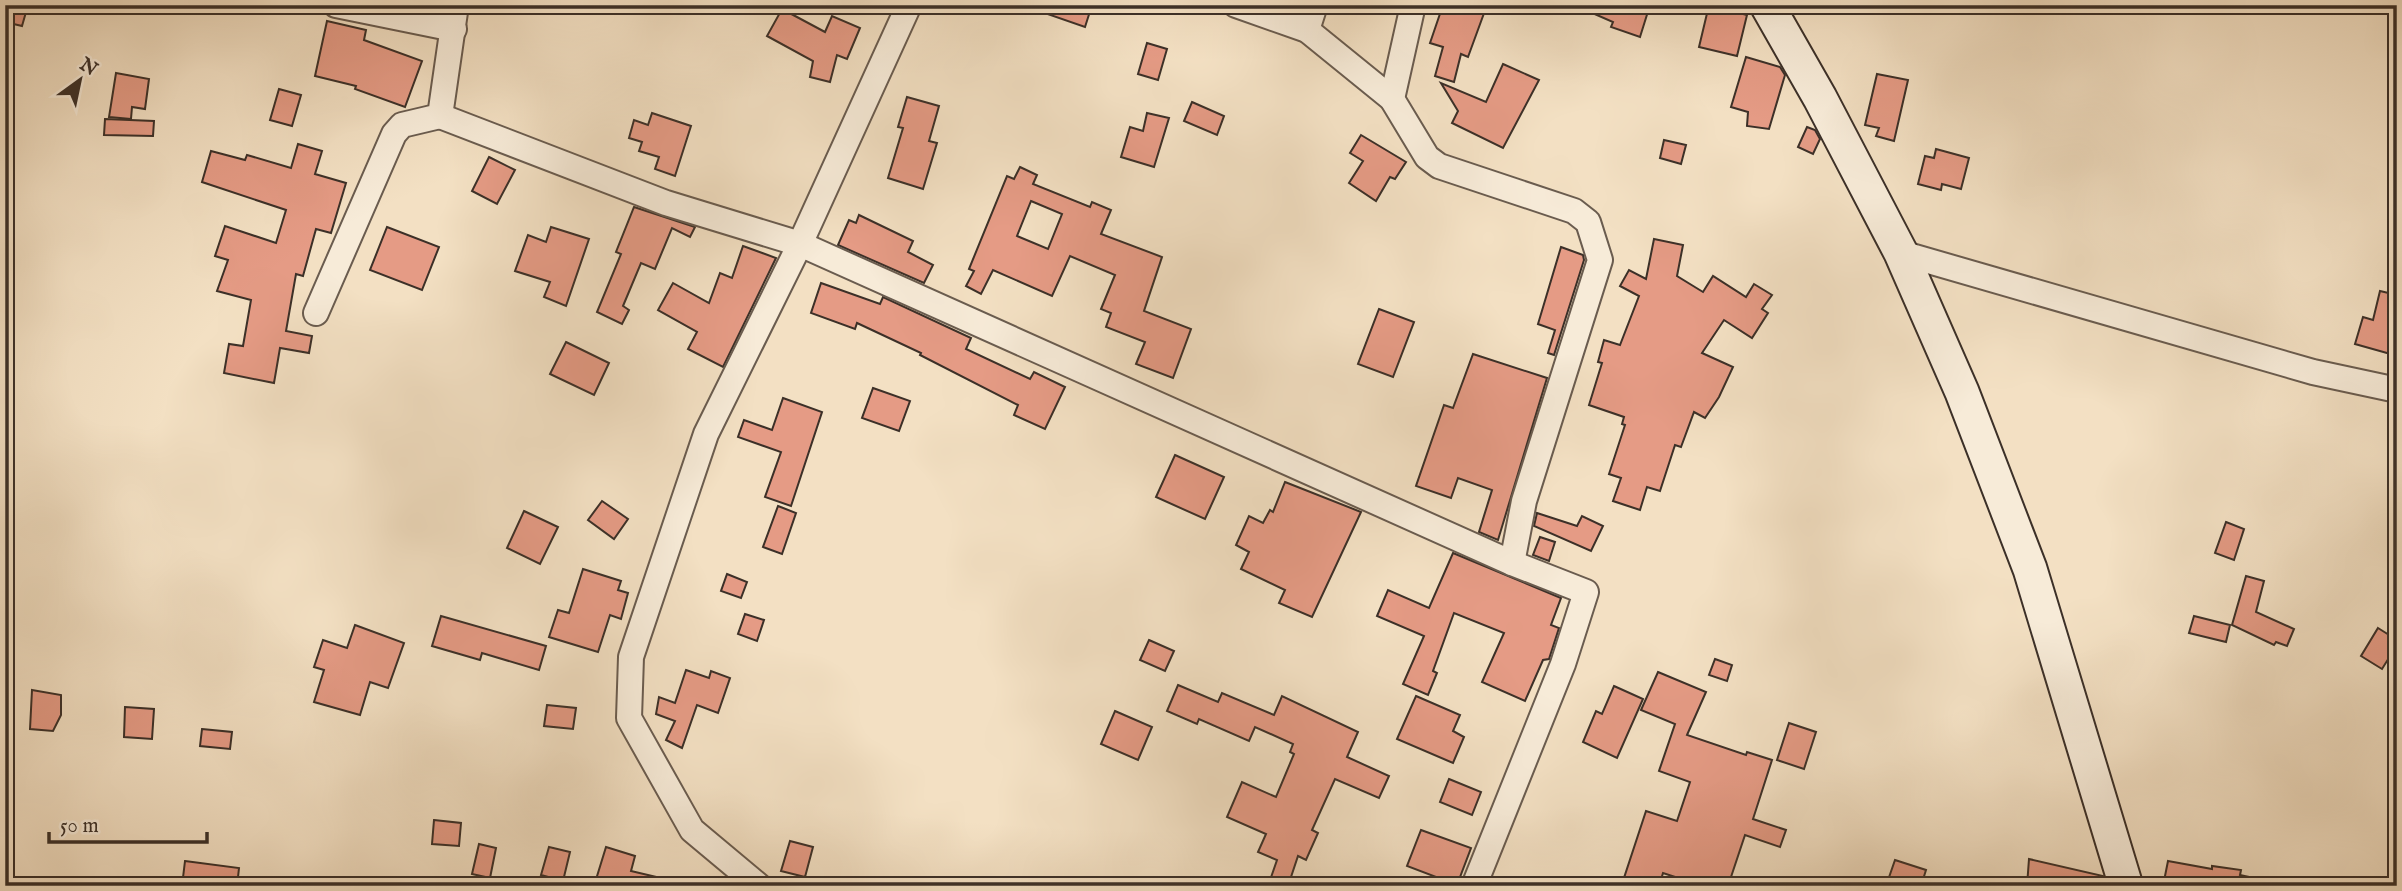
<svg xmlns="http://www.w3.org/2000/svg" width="2402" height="891" font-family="'IM FELL English',serif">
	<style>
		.building { fill: #e59b85; stroke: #3c3028; stroke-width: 2; fill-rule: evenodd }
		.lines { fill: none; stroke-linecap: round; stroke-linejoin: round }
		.street-casing { stroke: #6a5c4f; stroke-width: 28 }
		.secondary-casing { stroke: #3c3028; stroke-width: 37 }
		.street { stroke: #f7ebd8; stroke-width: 24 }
		.secondary { stroke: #f7ebd8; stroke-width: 33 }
	</style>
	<rect width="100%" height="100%" fill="#f3e0c3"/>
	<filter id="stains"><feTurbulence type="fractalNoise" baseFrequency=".00286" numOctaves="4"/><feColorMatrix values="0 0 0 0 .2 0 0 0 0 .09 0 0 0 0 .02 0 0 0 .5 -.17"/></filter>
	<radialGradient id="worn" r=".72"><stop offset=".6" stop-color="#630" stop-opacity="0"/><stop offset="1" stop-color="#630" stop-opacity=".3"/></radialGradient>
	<!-- building -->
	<g class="building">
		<path d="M 5,5 L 28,5 L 22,26 L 5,22 Z"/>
		<path d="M 1031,5 L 1092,5 L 1085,27 L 1030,8 Z"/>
		<path d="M 1443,5 L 1487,5 L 1468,57 L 1461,54 L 1454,82 L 1435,76 L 1443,47 L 1430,43 Z"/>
		<path d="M 1574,5 L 1650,5 L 1640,37 L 1611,27 L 1613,22 Z"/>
		<path d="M 1709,5 L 1747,15 L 1737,56 L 1699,47 Z"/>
		<path d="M 782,9 L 825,32 L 832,16 L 860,28 L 847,59 L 837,55 L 830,82 L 810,77 L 813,61 L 767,36 Z"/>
		<path d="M 327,21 L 366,30 L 364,40 L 422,61 L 405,107 L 355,89 L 356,86 L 315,76 Z"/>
		<path d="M 1147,43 L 1167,49 L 1158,80 L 1138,74 Z"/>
		<path d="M 1746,57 L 1780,67 L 1785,75 L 1769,129 L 1747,126 L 1748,112 L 1731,107 Z"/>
		<path d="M 1503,64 L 1539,80 L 1503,148 L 1452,123 L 1458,111 L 1441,83 L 1486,102 Z"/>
		<path d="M 116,73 L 149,79 L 145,109 L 132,107 L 131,119 L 109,117 Z"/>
		<path d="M 1877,74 L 1908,80 L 1894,141 L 1876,136 L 1879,128 L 1865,125 Z"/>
		<path d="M 279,89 L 301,95 L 292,126 L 270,120 Z"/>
		<path d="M 907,97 L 939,106 L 929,141 L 937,143 L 923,189 L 888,178 L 903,128 L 898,127 Z"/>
		<path d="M 1192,102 L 1224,116 L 1217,135 L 1184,121 Z"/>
		<path d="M 652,113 L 691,126 L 675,176 L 655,169 L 659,157 L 639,151 L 642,142 L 629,138 L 634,120 L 648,125 Z"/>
		<path d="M 1147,113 L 1169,118 L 1154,167 L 1121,157 L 1130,127 L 1143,131 Z"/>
		<path d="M 105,119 L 154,121 L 153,136 L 104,135 Z"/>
		<path d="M 1807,127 L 1815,130 L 1820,139 L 1813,154 L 1798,147 Z"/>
		<path d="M 1361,135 L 1406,162 L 1395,179 L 1390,177 L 1376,201 L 1349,183 L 1363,161 L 1350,153 Z"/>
		<path d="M 1664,140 L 1686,145 L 1681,164 L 1660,158 Z"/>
		<path d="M 298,144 L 322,151 L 315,174 L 346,183 L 331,233 L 316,229 L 303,276 L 296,274 L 286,331 L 312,336 L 309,353 L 280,348 L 274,383 L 224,373 L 229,344 L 243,346 L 251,300 L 217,291 L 228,260 L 215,256 L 225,226 L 276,243 L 286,210 L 202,182 L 211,151 L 245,160 L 247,155 L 291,168 Z"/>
		<path d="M 1936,149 L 1969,158 L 1961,189 L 1942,184 L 1941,190 L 1918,184 L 1925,156 L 1934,158 Z"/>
		<path d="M 489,157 L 515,170 L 497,204 L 472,191 Z"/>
		<path d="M 1020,167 L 1037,175 L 1033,184 L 1090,207 L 1092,202 L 1111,210 L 1101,234 L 1162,257 L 1144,311 L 1191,329 L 1173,378 L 1136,364 L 1145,342 L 1106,327 L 1111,313 L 1101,309 L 1115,275 L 1070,256 L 1052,296 L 993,270 L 981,294 L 966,286 L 974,271 L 969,269 L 1007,176 L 1014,179 ZM 1031,201 L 1062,214 L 1048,249 L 1017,236 Z"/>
		<path d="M 634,207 L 695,227 L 690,237 L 672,228 L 655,269 L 641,263 L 623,306 L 629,310 L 622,324 L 597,312 L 621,254 L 616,252 Z"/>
		<path d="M 859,215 L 913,241 L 908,252 L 933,265 L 924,283 L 838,245 L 849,220 L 856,223 Z"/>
		<path d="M 387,227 L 439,247 L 422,290 L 370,270 Z"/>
		<path d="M 551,227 L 589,239 L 566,306 L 544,297 L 550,282 L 515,271 L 528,235 L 546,242 Z"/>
		<path d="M 1654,239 L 1683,245 L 1677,276 L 1703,292 L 1713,276 L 1746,297 L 1754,284 L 1772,295 L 1762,309 L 1768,313 L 1752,338 L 1724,320 L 1702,353 L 1733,367 L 1719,397 L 1705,418 L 1694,412 L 1681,447 L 1675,445 L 1660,491 L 1647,487 L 1640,510 L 1613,501 L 1621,478 L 1609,474 L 1625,425 L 1622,424 L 1624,417 L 1589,405 L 1602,363 L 1598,362 L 1604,340 L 1620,345 L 1639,296 L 1620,286 L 1629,270 L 1646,279 Z"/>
		<path d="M 743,246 L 776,258 L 723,367 L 688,349 L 697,332 L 658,310 L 673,283 L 709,303 L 720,273 L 732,278 Z"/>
		<path d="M 1561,247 L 1583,255 L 1584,260 L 1554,355 L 1548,353 L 1555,330 L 1538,324 Z"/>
		<path d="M 821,283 L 880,304 L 883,297 L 971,338 L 966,349 L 1030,379 L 1034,372 L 1065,387 L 1045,429 L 1014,415 L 1018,405 L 920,355 L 921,353 L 857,323 L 855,329 L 811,313 Z"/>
		<path d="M 2380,291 L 2397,295 L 2397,343 L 2394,355 L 2355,344 L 2363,317 L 2373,320 Z"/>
		<path d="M 1379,309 L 1414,322 L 1393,377 L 1358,364 Z"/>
		<path d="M 566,342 L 609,363 L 594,395 L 550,374 Z"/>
		<path d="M 1473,354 L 1547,378 L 1498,540 L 1479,532 L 1492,490 L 1458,478 L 1451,498 L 1416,486 L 1444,405 L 1453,408 Z"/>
		<path d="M 873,388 L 910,401 L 899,431 L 862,418 Z"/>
		<path d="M 783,398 L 822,412 L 791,506 L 765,497 L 781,452 L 738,437 L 744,420 L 772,430 Z"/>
		<path d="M 1175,455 L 1224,477 L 1205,519 L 1156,497 Z"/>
		<path d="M 1285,482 L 1361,512 L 1312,617 L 1279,603 L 1285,590 L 1241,569 L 1249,552 L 1236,545 L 1249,516 L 1263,523 L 1270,510 L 1273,512 Z"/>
		<path d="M 602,501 L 628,519 L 614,539 L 588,520 Z"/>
		<path d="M 778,506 L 796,513 L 782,554 L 763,547 Z"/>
		<path d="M 524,511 L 558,527 L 540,564 L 507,548 Z"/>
		<path d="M 1537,513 L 1577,526 L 1582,516 L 1603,526 L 1591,551 L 1534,526 Z"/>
		<path d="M 2226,522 L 2244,529 L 2234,560 L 2215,553 Z"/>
		<path d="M 1540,537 L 1555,542 L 1549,561 L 1533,555 Z"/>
		<path d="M 1453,553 L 1561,598 L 1551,625 L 1559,628 L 1549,659 L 1543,660 L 1525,701 L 1482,682 L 1504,633 L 1454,613 L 1433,671 L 1437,673 L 1428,695 L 1403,684 L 1424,636 L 1377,616 L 1388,590 L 1429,608 Z"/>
		<path d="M 583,569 L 621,581 L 618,590 L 628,593 L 621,619 L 610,615 L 598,652 L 549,637 L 558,610 L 569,613 Z"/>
		<path d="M 727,574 L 747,582 L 741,598 L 721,591 Z"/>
		<path d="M 2246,576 L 2264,581 L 2256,612 L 2294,629 L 2287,646 L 2276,642 L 2274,645 L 2232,625 Z"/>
		<path d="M 745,614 L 764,620 L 757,641 L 738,634 Z"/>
		<path d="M 441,616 L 546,646 L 539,670 L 482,653 L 480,660 L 432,646 Z"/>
		<path d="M 2194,616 L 2230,625 L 2226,642 L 2189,633 Z"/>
		<path d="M 355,625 L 404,643 L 388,688 L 370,682 L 360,715 L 314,702 L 324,670 L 314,667 L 323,640 L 347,648 Z"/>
		<path d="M 2378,628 L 2397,640 L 2397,645 L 2382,669 L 2361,656 Z"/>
		<path d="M 1149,640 L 1174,651 L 1165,671 L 1140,660 Z"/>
		<path d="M 1715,659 L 1732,665 L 1727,681 L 1709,675 Z"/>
		<path d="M 686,670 L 709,678 L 711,671 L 730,678 L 718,713 L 697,705 L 682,748 L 666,740 L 675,721 L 656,714 L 659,697 L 675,703 Z"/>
		<path d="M 1658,672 L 1706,692 L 1687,735 L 1746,755 L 1747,752 L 1772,760 L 1753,819 L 1786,830 L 1780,847 L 1745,835 L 1728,886 L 1703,886 L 1663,873 L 1659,886 L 1637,886 L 1623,881 L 1646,811 L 1677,821 L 1690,782 L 1659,771 L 1675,724 L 1641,710 Z"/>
		<path d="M 1178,685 L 1218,702 L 1222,693 L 1274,715 L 1282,696 L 1358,732 L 1347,757 L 1389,776 L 1379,798 L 1335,779 L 1312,830 L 1318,833 L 1306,860 L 1298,856 L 1288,886 L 1268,886 L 1277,860 L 1258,852 L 1266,834 L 1227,817 L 1242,782 L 1276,797 L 1294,754 L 1290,752 L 1293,744 L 1255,727 L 1249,741 L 1199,719 L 1197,724 L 1167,711 Z"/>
		<path d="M 1614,686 L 1643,699 L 1617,758 L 1583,742 L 1596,711 L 1602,714 Z"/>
		<path d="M 32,690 L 61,695 L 61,715 L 53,731 L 30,729 Z"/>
		<path d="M 1416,696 L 1460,715 L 1453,731 L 1464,737 L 1453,763 L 1397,739 Z"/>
		<path d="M 547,705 L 576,708 L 573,729 L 544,726 Z"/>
		<path d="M 125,707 L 154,709 L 152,739 L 124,737 Z"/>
		<path d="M 1115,711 L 1152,727 L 1138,760 L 1101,744 Z"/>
		<path d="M 1789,723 L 1816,732 L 1804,769 L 1777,760 Z"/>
		<path d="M 202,729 L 232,732 L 230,749 L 200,746 Z"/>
		<path d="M 1449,779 L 1481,792 L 1472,815 L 1440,802 Z"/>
		<path d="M 434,820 L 461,823 L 459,846 L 432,844 Z"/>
		<path d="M 1421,830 L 1471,848 L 1457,885 L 1407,866 Z"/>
		<path d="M 790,841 L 813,847 L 805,877 L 781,871 Z"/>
		<path d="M 479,844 L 496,848 L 490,878 L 472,874 Z"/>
		<path d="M 549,847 L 570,852 L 563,881 L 541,875 Z"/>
		<path d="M 606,847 L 635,856 L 631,871 L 665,879 L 664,886 L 594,886 Z"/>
		<path d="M 2029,859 L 2103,876 L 2106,886 L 2027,886 Z"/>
		<path d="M 1895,860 L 1926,870 L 1921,886 L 1886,886 Z"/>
		<path d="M 185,861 L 239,868 L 237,886 L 182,886 Z"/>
		<path d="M 2168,861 L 2212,869 L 2212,866 L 2241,870 L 2240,875 L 2254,878 L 2253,886 L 2163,886 Z"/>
	</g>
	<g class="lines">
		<defs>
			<g id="street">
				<path d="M 336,5 L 454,29"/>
				<path d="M 1236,5 L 1307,30 L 1392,99 L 1427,157 L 1439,166 L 1574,211 L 1588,222 L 1600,260 L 1524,501 L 1512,563"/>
				<path d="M 1307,30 L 1315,5"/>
				<path d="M 1392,99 L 1413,5"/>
				<path d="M 440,116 L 666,203 L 800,244 L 1512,563 L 1586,592 L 1563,664 L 1474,886"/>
				<path d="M 1901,253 L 2313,372 L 2397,390"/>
				<path d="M 316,313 L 394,134 L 402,125 L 440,116 L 456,5"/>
				<path d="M 759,886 L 692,830 L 629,718 L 631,657 L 706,434 L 800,244 L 909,5"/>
			</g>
			<path id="secondary" d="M 1767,5 L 1820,98 L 1901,253 L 1962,392 L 2030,569 L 2126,886"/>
		</defs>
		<!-- street casing -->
		<use href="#street" class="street-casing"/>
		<!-- secondary casing -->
		<use href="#secondary" class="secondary-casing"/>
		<!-- street -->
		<use href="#street" class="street"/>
		<!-- secondary -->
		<use href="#secondary" class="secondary"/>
	</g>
	<!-- margin -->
	<rect width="2402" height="891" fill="none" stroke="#f3e0c3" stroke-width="28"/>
	<rect x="7" y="7" width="2388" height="877" fill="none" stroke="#3c3028" stroke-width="3.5"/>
	<rect x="14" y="14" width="2374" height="863" fill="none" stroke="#3c3028" stroke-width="2"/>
	<!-- north arrow -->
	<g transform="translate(80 80) rotate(33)" stroke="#f7ebd8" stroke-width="5" paint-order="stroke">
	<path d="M0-5L12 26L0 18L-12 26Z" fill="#3c3028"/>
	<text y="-10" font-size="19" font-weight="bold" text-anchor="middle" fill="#3c3028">N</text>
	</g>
	<!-- scale -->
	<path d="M49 832v10h158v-10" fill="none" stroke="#3c3028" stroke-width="3.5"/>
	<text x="60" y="832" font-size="21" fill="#3c3028" stroke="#f7ebd8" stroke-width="5" paint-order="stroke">50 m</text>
	<rect width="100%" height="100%" filter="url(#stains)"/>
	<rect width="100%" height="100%" fill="url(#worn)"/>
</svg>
